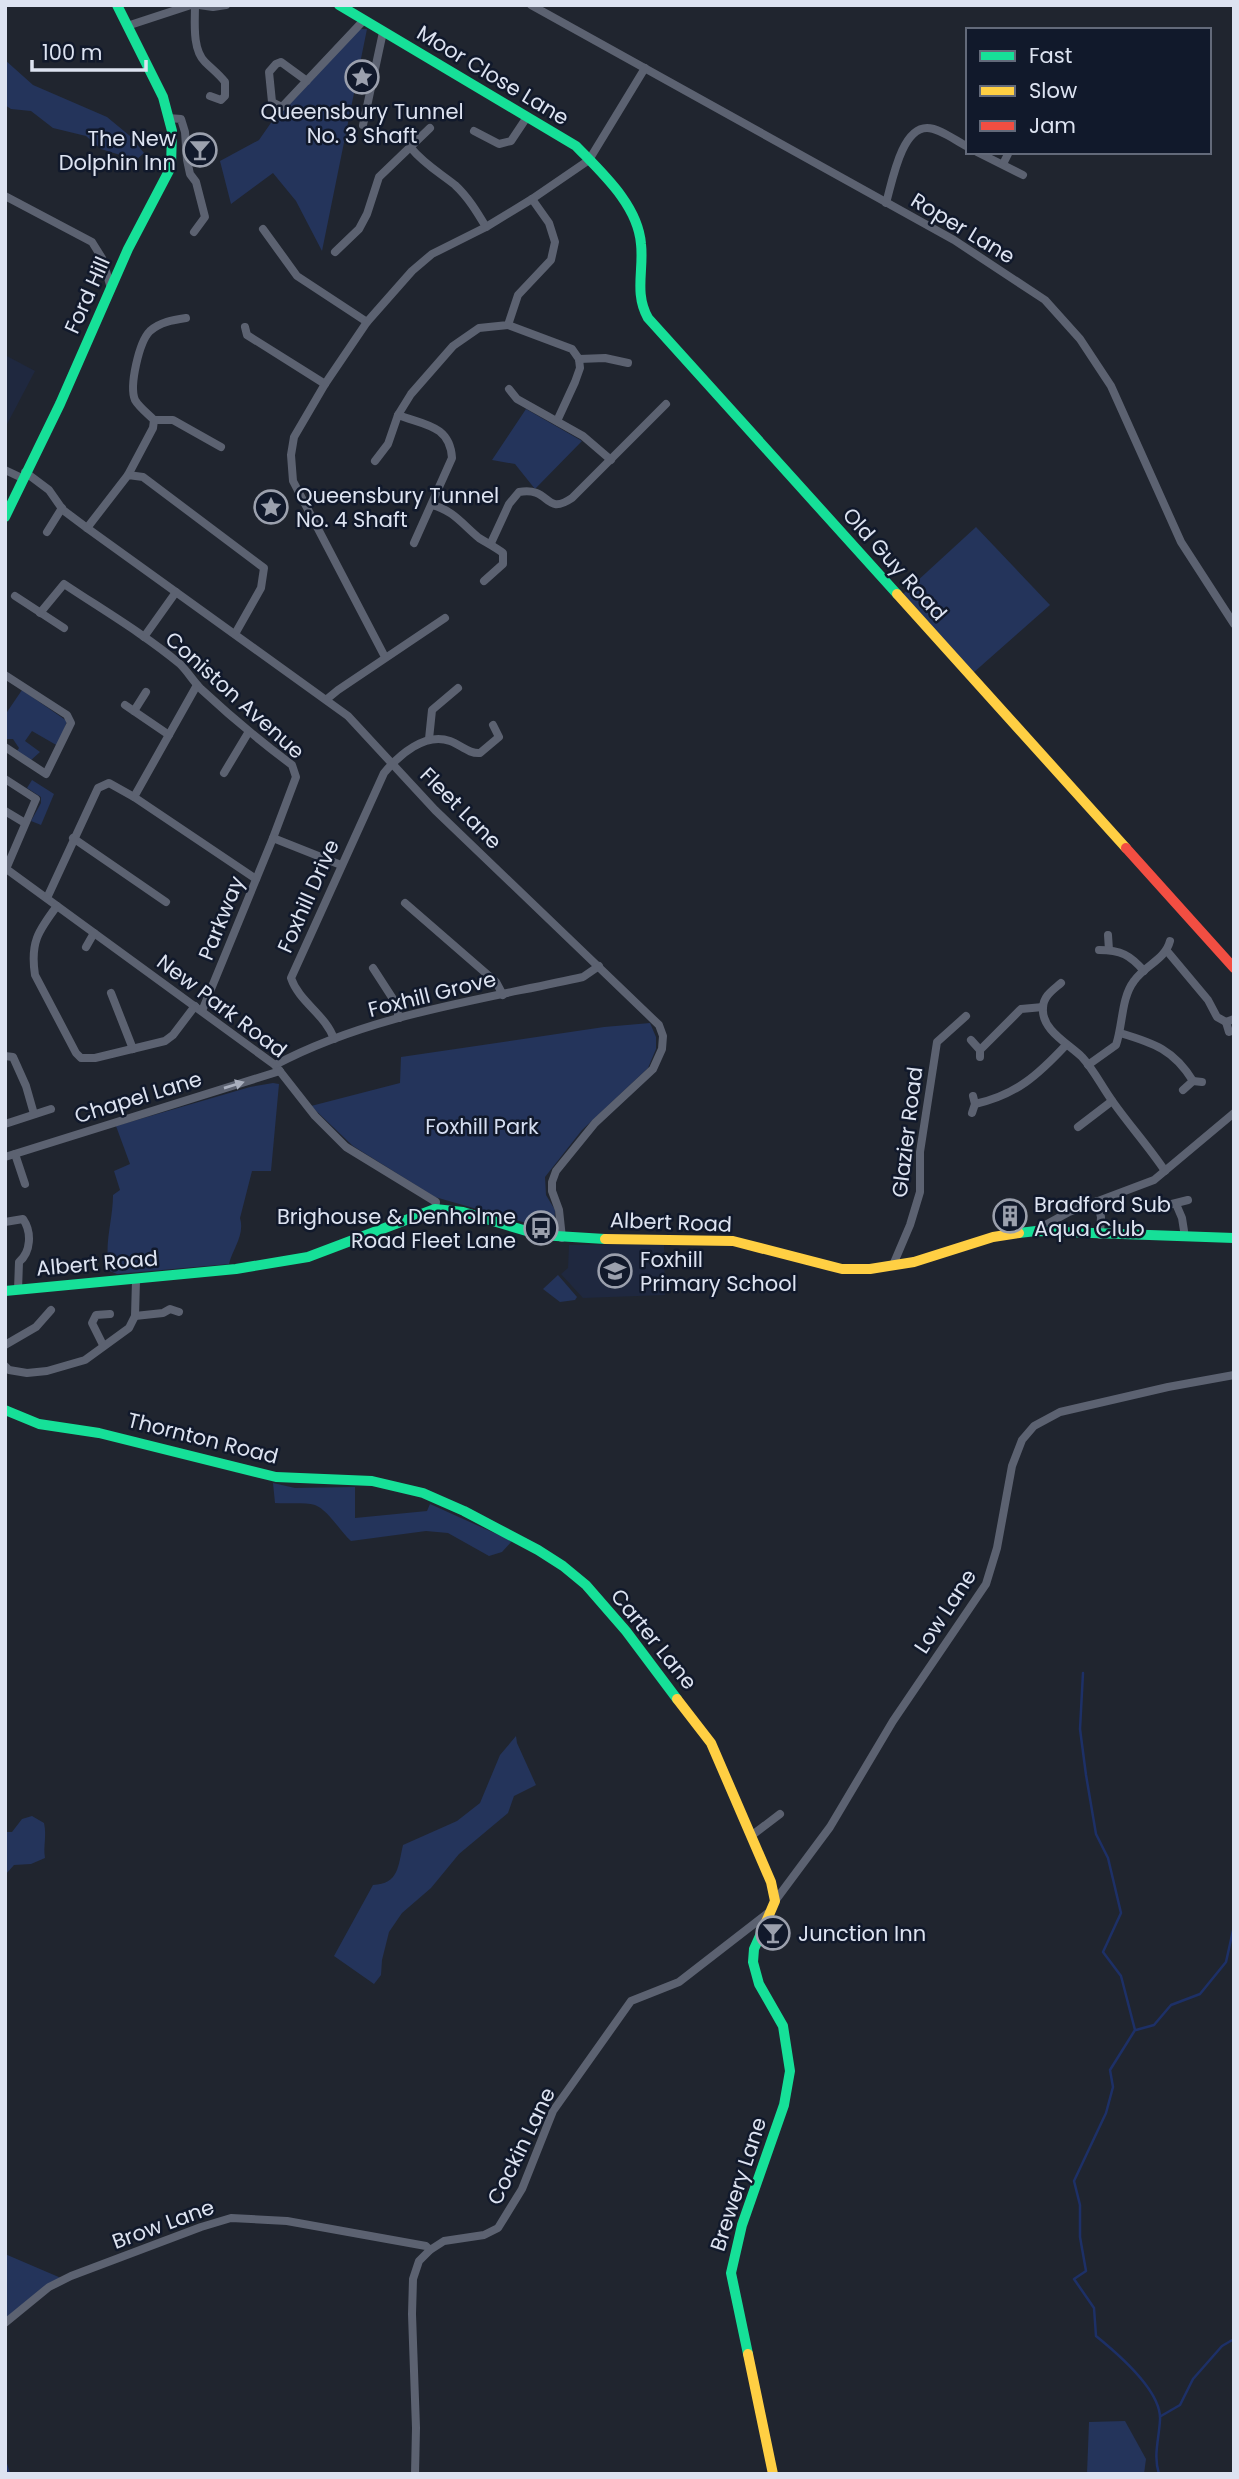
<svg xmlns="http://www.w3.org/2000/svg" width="1239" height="2479" font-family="Poppins,sans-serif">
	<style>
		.built { fill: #1f283f }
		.green { fill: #24345b }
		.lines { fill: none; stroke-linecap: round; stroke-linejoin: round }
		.stream { stroke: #1d3067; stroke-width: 2.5 }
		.street { stroke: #5c6271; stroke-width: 8 }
		.fast { stroke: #16e098; stroke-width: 10 }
		.slow { stroke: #ffcf43; stroke-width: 10 }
		.jam { stroke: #f24e42; stroke-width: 10 }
		.oneway { fill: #a9afbe }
		.labels { text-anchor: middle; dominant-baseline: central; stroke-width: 5; stroke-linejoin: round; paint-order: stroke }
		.street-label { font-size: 21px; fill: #dde3f1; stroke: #11192b }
		.poi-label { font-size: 21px; fill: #dde3f1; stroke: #11192b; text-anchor: start }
		.park-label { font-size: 21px; fill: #d5def1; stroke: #11192b }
	</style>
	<rect width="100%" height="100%" fill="#20252f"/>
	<!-- built -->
	<g class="built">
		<path d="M 5,355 L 35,371 L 5,428 Z"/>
		<path d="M 664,1244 L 665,1295 L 583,1298 L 561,1274 L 568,1268 L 569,1245 Z"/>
	</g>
	<!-- green -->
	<g class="green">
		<path d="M 360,29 L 367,29 L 322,251 L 296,201 L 273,173 L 231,204 L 220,161 L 259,140 L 282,107 Z"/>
		<path d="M 5,60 L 33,85 L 107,117 L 130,136 L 144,153 L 136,160 L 101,149 L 86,136 L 53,128 L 31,111 L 11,109 L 5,105 Z"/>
		<path d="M 526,409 L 582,441 L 535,489 L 515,464 L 492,460 Z"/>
		<path d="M 976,527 L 1050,605 L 973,673 L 903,594 Z"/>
		<path d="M 22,690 L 67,721 L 58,746 L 32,731 L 25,741 L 40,752 L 30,761 L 17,751 L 19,748 L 13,739 L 5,739 L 5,715 Z"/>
		<path d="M 32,780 L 54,794 L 41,825 L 31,821 L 41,803 L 41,797 L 27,788 Z"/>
		<path d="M 650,1023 L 656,1037 L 656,1049 L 648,1068 L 582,1130 L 545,1177 L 546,1195 L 555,1210 L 554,1231 L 435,1197 L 353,1146 L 311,1106 L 400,1083 L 401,1057 L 604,1027 Z"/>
		<path d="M 273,1083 L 279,1084 L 271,1171 L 252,1171 L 240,1218 C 245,1235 233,1248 229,1264 L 117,1274 L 110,1271 C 103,1246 113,1221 113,1195 L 120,1190 L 114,1171 L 130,1164 L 116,1126 L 250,1087 Z"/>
		<path d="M 558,1275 L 577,1297 L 575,1300 L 560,1302 L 543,1289 Z"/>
		<path d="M 273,1483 L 295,1488 L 355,1487 L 355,1518 L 427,1511 L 430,1504 L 512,1541 L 502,1552 L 489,1556 L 448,1533 L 426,1531 L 351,1541 C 340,1531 328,1510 315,1505 C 304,1502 287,1504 275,1503 Z"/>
		<path d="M 516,1736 L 517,1743 L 536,1785 L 514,1796 L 508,1813 L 459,1854 L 431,1888 L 402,1913 L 389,1932 L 382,1960 L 381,1975 L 374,1984 L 334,1956 L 373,1885 C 399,1884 398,1866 403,1845 L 457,1821 L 480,1803 L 500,1755 Z"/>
		<path d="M 32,1816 L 44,1823 C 47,1836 43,1846 45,1858 L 31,1864 L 14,1865 L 5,1875 L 5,1832 L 12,1832 L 22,1819 Z"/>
		<path d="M 5,2254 L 61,2278 L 42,2288 L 5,2319 Z"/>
		<path d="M 1125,2421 L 1146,2459 L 1144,2474 L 1087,2474 L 1089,2422 Z"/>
	</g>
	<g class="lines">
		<!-- stream -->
		<g class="stream">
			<path d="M 1083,1673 L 1080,1729 L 1086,1775 L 1096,1834 L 1108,1858 L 1121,1913 L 1103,1952 L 1121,1976 L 1135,2030 L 1110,2070 L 1113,2087 L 1106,2113 L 1074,2181 L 1080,2205 L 1080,2237 L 1086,2271 L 1074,2279 L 1094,2308 L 1096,2336 C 1117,2353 1162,2391 1160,2420 C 1159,2439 1153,2456 1159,2474"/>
			<path d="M 1136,2030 L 1154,2025 L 1171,2005 L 1200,1994 L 1226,1962 L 1234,1926"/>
			<path d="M 1161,2416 L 1180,2405 L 1193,2379 L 1222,2346 L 1234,2339"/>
			<path d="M 5,2461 L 9,2474"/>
		</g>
		<!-- street -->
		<g class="street">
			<path d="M 195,5 C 195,22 192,49 205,62 C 212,69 219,74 225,82 L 225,96 L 221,100 L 210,96"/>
			<path d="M 199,5 L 213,7 L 226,5"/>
			<path d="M 531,5 L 954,240 L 1045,300 L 1080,339 L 1111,386 L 1181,542 L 1234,624"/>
			<path d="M 127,26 L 191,5"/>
			<path d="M 307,81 L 281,62 L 276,64 L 269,72 L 272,102 L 282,107 L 364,20"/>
			<path d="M 168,118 L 181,119 L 185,132 L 187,160 L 190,174 L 196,182 L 205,217 L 194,232"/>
			<path d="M 363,125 L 383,32"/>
			<path d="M 474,131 L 499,144 L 511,141 L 527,117"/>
			<path d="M 411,148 C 424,164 440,173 455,185 C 468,197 477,212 486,227"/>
			<path d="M 977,152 L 1023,175"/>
			<path d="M 1003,164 L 1008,154"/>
			<path d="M 5,196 L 92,242 L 102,258 L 111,288"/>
			<path d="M 886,203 C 892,183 901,128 927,128 C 940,128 956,141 968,147"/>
			<path d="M 263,229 L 297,276 L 367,322"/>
			<path d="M 335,252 L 359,229 L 367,214 L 379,177 L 430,128"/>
			<path d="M 508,325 L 572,349 L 579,359 L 580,368 L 575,382 L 557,421"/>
			<path d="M 245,327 L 247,335 L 325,384"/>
			<path d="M 579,359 L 605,358 L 628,363"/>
			<path d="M 509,389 L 517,399 L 583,436 L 611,460"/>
			<path d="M 398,415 C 424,425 450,425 452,458 L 414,543"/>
			<path d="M 154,420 L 173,420 L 221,447"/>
			<path d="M 375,461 L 388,444 L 398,415 L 411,394 L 453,346 L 479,328 L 508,325 L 518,295 L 551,260 L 555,242 L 549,223 L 532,199"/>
			<path d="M 5,470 L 22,478"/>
			<path d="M 25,472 L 49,490 L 63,510 L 87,528 L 348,716 L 435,810 L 659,1025 L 663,1036 L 662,1049 L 653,1069 L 595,1123 L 556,1171 L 552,1182 L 552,1191 L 559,1210 L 562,1238"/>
			<path d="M 128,475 L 153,428 L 154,420 C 148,414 139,407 135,400 C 129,386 139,342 150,331 C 160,322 173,320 186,318"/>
			<path d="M 432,505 C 453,510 463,525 479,538 C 487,543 495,547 503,553 L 503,564 L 484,581"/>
			<path d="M 87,528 L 128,475 L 143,477 L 264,568 L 261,588 L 235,634"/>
			<path d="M 47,532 L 62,508"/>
			<path d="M 491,543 L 509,504 L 519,492 C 551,486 544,517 572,498 L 666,404"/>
			<path d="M 15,596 L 64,628"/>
			<path d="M 40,613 L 64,584 C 103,610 144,634 180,664 C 188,672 193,681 201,689 C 230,716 260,741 292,765 L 296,777 L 273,838 L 341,865"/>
			<path d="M 144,637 L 176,592"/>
			<path d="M 385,657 L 293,481 L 291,455 L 294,437 L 325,384 L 367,322 L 412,271 L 432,254 L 486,227 L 532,199 L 589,160 L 645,68"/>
			<path d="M 5,675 L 67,715 L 71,723 L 46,774 L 5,747"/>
			<path d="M 327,699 L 338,690 L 445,618"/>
			<path d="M 125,705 L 169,735"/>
			<path d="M 134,711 L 146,692"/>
			<path d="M 429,739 L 432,710 L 458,688"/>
			<path d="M 224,773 L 248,733"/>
			<path d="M 5,779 L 36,799 L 6,869"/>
			<path d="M 134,797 L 197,685"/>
			<path d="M 5,811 L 25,823"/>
			<path d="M 73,838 L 166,902"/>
			<path d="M 5,868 L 275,1065 L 315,1116 L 346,1147 L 436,1202 L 435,1209"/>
			<path d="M 47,898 L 98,788 L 109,783 L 134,797 L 256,879"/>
			<path d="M 405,903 L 496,982 L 503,995"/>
			<path d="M 57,906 C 38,931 30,943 35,975 L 76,1053 L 81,1058 L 95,1058 L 165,1041 L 173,1035 L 195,1006"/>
			<path d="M 1108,935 L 1109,950"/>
			<path d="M 86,947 L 94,933"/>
			<path d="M 1099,950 C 1121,950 1130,955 1144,971"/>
			<path d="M 1167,951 L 1208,1000 L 1217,1017 L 1226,1022"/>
			<path d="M 373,968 L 395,1002 L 399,1018"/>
			<path d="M 1061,983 C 1053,990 1043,996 1043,1008 C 1041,1030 1069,1044 1082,1057 C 1094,1070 1102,1087 1113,1102 C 1130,1126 1149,1147 1165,1171"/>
			<path d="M 111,993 L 133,1049"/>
			<path d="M 202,1011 L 273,838"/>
			<path d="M 1229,1032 L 1226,1022 L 1234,1019"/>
			<path d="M 1120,1033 C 1154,1043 1174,1050 1193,1081"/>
			<path d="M 334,1039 C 326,1015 299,1002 291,978 L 384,773 C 399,755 425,732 450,741 C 461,745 469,754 480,753 L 499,737 L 493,725"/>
			<path d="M 971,1040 L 980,1050 L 980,1057"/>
			<path d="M 980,1050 L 1021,1009 L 1043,1007"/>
			<path d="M 5,1056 L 13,1057 L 26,1086 L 34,1114"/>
			<path d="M 275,1065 C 369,1015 480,1000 583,977 L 599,966"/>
			<path d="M 1088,1065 L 1116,1045 C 1123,1025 1121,998 1134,981 C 1145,965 1165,960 1170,941"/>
			<path d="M 1183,1090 L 1193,1081 L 1202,1082"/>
			<path d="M 975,1104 C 1016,1095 1038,1075 1066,1045"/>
			<path d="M 972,1113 L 975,1104 L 973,1096"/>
			<path d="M 5,1124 L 51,1109"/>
			<path d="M 1078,1127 L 1112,1101"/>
			<path d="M 15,1154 L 25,1184"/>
			<path d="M 5,1157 L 280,1071"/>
			<path d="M 1097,1201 L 1101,1217 L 1100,1235"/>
			<path d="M 1176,1204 L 1182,1218 L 1185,1237"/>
			<path d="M 1160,1207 L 1188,1200"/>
			<path d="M 5,1222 L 23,1219 C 32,1232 31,1252 19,1262 L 18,1290"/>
			<path d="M 1038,1229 L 1069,1212 L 1154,1180 L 1234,1113"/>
			<path d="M 893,1265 L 910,1225 L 920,1192 L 920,1152 L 937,1042 L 966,1016"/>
			<path d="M 135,1316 L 163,1313 L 170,1309 L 179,1312"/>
			<path d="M 5,1345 L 36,1327 L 51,1310"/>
			<path d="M 103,1345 L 92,1323 L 96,1315 L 110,1314"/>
			<path d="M 5,1366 L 9,1370 L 27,1373 L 47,1371 L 85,1360 L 129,1328 L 135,1316 L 136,1280"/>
			<path d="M 751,1836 L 780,1814"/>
			<path d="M 775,1901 L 830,1827 L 893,1721 L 986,1584 L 997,1548 L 1012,1466 L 1022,1440 L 1034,1426 L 1060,1412 L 1168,1387 L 1234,1375"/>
			<path d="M 5,2323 L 49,2287 L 71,2276 L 201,2227 L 231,2218 L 287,2221 L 426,2246 L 430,2250"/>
			<path d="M 415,2474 L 416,2428 L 412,2314 L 413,2279 L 419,2261 L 430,2250 L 444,2241 L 484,2235 L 498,2228 L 522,2189 L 553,2111 L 631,2001 L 679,1982 L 768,1913"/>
		</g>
		<!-- fast -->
		<g class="fast">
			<path d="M 339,5 L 576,146 C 602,173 638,205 641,244 C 644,270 634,293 648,318 L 897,594"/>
			<path d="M 5,517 L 60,404 L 128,249 L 171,167 L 172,131 L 163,97 L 117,5"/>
			<path d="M 1019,1233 L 1036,1231 L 1234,1238"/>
			<path d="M 5,1291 L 236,1269 L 308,1257 L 435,1209 L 463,1212 L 540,1235 L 605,1239"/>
			<path d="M 5,1410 L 39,1424 L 99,1433 L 276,1477 L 372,1481 L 423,1493 L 464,1511 L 538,1550 L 563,1566 L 586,1585 L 626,1631 L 677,1699"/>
			<path d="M 748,2354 L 731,2273 L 742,2225 L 784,2105 L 790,2071 L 783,2026 L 759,1984 L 753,1962 L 754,1949 L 763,1929"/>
		</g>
		<!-- slow -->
		<g class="slow">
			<path d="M 897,594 L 1126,848"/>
			<path d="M 605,1239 L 733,1241 L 842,1269 L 870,1269 L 914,1262 L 993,1237 L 1019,1233"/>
			<path d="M 677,1699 L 711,1743 L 771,1882 L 775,1901 L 763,1929"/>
			<path d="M 748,2354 L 773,2474"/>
		</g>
		<!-- jam -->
		<path class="jam" d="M 1126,848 L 1234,968"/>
	</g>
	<!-- one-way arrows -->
	<defs><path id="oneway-solid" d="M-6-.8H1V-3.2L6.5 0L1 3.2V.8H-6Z" transform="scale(1.75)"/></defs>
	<use class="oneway" href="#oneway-solid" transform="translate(234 1085) rotate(-17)"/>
	<!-- icons -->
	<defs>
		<symbol id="sight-ring" viewBox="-11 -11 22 22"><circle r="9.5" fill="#11192b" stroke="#9ba0ad" stroke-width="1.5"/><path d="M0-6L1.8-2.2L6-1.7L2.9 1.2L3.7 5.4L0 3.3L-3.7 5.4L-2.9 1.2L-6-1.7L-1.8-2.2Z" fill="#9ba0ad"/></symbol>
		<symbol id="bar-ring" viewBox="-11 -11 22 22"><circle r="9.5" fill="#11192b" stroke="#9ba0ad" stroke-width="1.5"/><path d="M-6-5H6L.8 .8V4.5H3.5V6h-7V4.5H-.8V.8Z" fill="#9ba0ad"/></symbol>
		<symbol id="building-ring" viewBox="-11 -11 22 22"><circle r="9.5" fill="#11192b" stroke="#9ba0ad" stroke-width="1.5"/><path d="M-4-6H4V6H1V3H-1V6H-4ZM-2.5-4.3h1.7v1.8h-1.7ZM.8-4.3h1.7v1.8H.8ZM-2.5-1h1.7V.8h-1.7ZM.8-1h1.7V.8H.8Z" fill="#9ba0ad"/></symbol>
		<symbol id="bus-ring" viewBox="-11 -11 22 22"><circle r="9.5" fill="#11192b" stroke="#9ba0ad" stroke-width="1.5"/><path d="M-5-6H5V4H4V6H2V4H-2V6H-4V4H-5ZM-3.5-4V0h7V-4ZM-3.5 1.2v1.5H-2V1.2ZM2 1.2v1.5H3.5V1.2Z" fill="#9ba0ad"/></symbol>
		<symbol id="school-ring" viewBox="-11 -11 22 22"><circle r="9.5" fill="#11192b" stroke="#9ba0ad" stroke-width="1.5"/><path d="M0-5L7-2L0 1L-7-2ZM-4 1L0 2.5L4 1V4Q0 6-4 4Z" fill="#9ba0ad"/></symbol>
	</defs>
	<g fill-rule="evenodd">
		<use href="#sight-ring" x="343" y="58" width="38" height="38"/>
		<use href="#bar-ring" x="181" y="131" width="38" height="38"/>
		<use href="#sight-ring" x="252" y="488" width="38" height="38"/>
		<use href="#building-ring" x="991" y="1197" width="38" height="38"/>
		<use href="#bus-ring" x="522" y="1209" width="38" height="38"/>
		<use href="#school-ring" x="596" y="1252" width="38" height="38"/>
		<use href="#bar-ring" x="754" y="1914" width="38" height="38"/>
	</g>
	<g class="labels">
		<!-- street labels -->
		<g class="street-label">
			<text transform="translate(493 75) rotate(31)">Moor Close Lane</text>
			<text transform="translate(963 228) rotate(31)">Roper Lane</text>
			<text transform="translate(87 295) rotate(-66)">Ford Hill</text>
			<text transform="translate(895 564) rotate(48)">Old Guy Road</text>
			<text transform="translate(235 695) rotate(42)">Coniston Avenue</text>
			<text transform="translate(461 808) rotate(45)">Fleet Lane</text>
			<text transform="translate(308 896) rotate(-66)">Foxhill Drive</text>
			<text transform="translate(221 918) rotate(-68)">Parkway</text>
			<text transform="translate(432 994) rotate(-14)">Foxhill Grove</text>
			<text transform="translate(222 1006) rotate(37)">New Park Road</text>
			<text transform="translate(138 1097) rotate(-17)">Chapel Lane</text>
			<text transform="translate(907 1132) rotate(-83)">Glazier Road</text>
			<text transform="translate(671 1222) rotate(2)">Albert Road</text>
			<text transform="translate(97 1263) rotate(-5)">Albert Road</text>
			<text transform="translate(203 1438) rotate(14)">Thornton Road</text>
			<text transform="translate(945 1611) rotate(-57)">Low Lane</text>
			<text transform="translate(654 1639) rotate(51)">Carter Lane</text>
			<text transform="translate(521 2146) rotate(-64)">Cockin Lane</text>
			<text transform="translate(738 2184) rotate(-72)">Brewery Lane</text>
			<text transform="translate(163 2224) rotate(-20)">Brow Lane</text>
		</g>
		<!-- poi labels -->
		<g class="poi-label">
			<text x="362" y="111" text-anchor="middle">Queensbury Tunnel<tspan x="362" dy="24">No. 3 Shaft</tspan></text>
			<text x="176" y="138" text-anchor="end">The New<tspan x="176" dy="24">Dolphin Inn</tspan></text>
			<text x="296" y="495">Queensbury Tunnel<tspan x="296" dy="24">No. 4 Shaft</tspan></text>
			<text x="1034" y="1204">Bradford Sub<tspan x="1034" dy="24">Aqua Club</tspan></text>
			<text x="516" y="1216" text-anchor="end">Brighouse &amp; Denholme<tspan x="516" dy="24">Road Fleet Lane</tspan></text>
			<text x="640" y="1259">Foxhill<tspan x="640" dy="24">Primary School</tspan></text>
			<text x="798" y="1933">Junction Inn</text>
		</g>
		<!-- park labels -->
		<g class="park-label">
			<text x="482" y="1126">Foxhill Park</text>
		</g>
	</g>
	<!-- border -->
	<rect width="1239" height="2479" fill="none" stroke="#dde3f1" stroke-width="14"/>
	<!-- legend -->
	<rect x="966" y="28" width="245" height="126" fill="#11192b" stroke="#636a7a" stroke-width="2"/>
	<rect x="980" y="51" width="35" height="10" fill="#16e098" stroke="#636a7a" stroke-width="2"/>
	<text x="1029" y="63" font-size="21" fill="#dde3f1">Fast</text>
	<rect x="980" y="86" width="35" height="10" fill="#ffcf43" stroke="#636a7a" stroke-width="2"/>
	<text x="1029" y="98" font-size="21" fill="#dde3f1">Slow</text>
	<rect x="980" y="121" width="35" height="10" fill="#f24e42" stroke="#636a7a" stroke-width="2"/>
	<text x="1029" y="133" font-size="21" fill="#dde3f1">Jam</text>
	<!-- scale -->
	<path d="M32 60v10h114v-10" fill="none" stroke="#dde3f1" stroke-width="3.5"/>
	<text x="42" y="60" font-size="21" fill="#dde3f1" stroke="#11192b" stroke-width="5" paint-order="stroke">100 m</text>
</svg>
